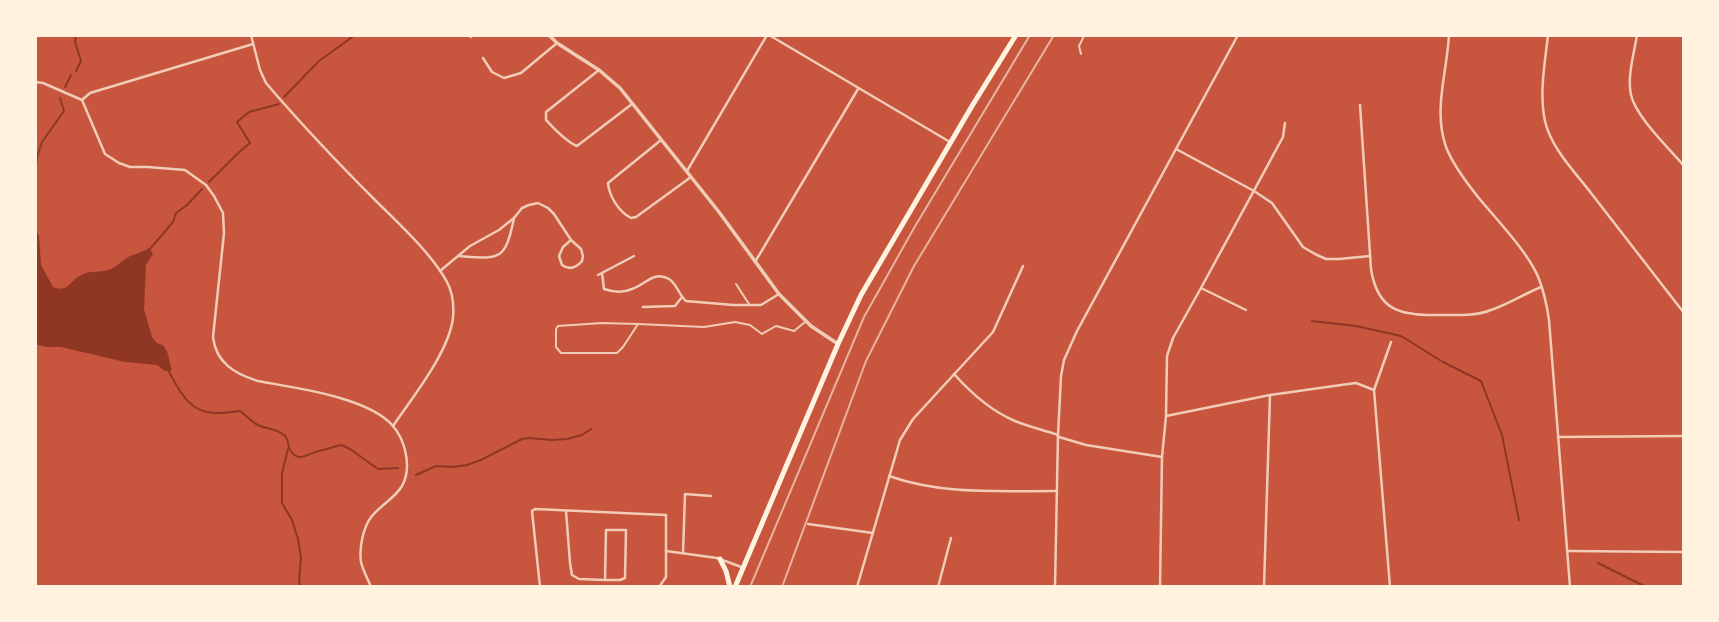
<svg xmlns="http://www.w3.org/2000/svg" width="1719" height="622" font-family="'Asap Condensed',sans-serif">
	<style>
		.water { fill: #8f3625 }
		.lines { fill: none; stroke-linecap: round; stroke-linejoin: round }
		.stream { stroke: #8f3625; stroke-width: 2 }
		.service { stroke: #f1ccb7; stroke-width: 2 }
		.minor { stroke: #f1ccb7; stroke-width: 2.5 }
		.tertiary { stroke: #f1ccb7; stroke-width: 3.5 }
		.trunk { stroke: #fff3e0; stroke-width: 5 }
		.rail { stroke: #e9b49f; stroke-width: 2 }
	</style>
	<rect width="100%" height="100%" fill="#c8553d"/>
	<!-- water -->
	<path class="water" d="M 35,227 L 39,236 L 41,265 L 53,287 C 69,293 69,281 81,275 C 90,270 100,273 109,270 C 117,267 121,261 128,257 C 135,254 142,252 149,248 L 153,254 L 146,265 L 144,309 L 152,337 L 157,343 L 163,345 L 167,351 L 172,371 L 165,371 L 157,365 L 125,362 L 61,347 L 46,347 L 35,344 Z"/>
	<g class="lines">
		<!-- stream -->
		<g class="stream">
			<path d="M 76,35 L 75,42 L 81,61 L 76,71"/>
			<path d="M 65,87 L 71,75"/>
			<path d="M 284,97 L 319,61 L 355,35"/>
			<path d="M 35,176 L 37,157 L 42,142 L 64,111 L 60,98"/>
			<path d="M 209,182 L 237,154 L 250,143 L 237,122 L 249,112 L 279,104"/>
			<path d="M 150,249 L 173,222 L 176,213 L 187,205 L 202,189"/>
			<path d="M 1312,321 L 1356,326 L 1401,336 L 1443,362 L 1481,381 L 1502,435 L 1519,520"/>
			<path d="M 168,370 C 179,390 189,414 217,413 C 224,413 232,412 240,411 C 246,415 251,422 258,425 C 266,429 276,428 284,435 C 289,439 287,444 290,450 C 299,464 308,453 319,451 C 327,449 333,447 341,445 L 350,449 L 378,469 L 398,468"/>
			<path d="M 288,449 L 282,473 L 282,503 L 292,520 L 298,539 L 301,557 L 299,581 L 300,587"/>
			<path d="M 416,475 L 436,466 L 452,467 L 467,465 L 481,460 L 522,439 L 529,438 L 552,440 L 567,439 L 582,435 L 591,429"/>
			<path d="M 1598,563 L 1646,587"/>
		</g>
		<!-- service -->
		<g class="service">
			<path d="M 1081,54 L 1079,46 L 1084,36"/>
			<path d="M 736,284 L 749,304"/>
			<path d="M 602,323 L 638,324 L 623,347 L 617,353 L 561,353 L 556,347 L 556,329 L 558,326 Z"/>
			<path d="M 638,324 L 704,327 L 735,322 L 750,325 L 762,334 L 776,326 L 794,331 L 805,322"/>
		</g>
		<!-- minor -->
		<g class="minor">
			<path d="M 251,35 L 260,70 L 266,83 C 301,124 338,163 376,201 C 399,224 432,254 447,282 C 453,293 454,306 453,318 C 449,352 412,398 393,426"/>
			<path d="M 467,35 L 471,37"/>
			<path d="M 769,35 L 950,142"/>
			<path d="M 1449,35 C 1447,73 1433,110 1446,147 C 1453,165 1466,182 1478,197 C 1496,219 1529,253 1539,279 C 1544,292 1547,306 1549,320 L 1570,587"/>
			<path d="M 1548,35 C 1545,62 1539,94 1545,121 C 1551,148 1575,172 1591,193 C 1622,233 1653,273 1684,313"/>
			<path d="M 1637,35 C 1634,54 1627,76 1631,95 C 1636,117 1669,148 1684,166"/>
			<path d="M 483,58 L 492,72 L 504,78 L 521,73 L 557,43"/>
			<path d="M 599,70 L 546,112 L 546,120 C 555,129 565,141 577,146 L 632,104"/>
			<path d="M 35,82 L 43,83 L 82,100 L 105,154 L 119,163 L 130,167 L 148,167 L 185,170 L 206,185 L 214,196 L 223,213 L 224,233 L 213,337 C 216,363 235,374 258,381 C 295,388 368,397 393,426 C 398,432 403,442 405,450 C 408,462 408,475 402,486 C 395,498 381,505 372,516 C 363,527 359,548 361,562 C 363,571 368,579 371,587"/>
			<path d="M 82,100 L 90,93 L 253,44"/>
			<path d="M 1360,105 L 1371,269 C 1378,314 1403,315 1443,315 C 1459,315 1476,316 1491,310 C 1509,304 1524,294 1541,287"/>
			<path d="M 661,140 L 608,183 C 609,196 619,212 631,218 L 636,217 L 691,177"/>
			<path d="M 1176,149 L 1254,191 L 1272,203 L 1303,247 L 1315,254 L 1326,259 L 1339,259 L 1370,256"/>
			<path d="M 687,171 L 767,35"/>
			<path d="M 458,256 C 500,259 505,262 514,218"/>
			<path d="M 755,262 L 858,89"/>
			<path d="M 440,271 L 470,246 L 499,230 L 514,218 L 522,208 L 529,205 L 538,203 L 548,208 L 554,214 L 571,240 L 581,249 L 583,256 L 582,261 C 576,268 569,270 562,265 L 559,256 L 563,247 L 571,240"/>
			<path d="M 602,273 L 604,289 C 613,292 623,293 632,289 C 645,285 654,270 669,279 C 677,284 679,295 686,301 L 733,305 L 761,305 L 779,294"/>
			<path d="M 598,275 L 634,256"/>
			<path d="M 1201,288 L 1246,310"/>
			<path d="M 643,307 L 675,306 L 682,297"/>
			<path d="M 954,374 C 971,393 991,411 1015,421 C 1029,427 1044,430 1058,435"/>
			<path d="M 1166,416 L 1270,395 L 1341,385 L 1356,383 L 1374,390"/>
			<path d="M 1059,437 L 1086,445 L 1162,457"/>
			<path d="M 1558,437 L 1684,436"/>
			<path d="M 889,476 C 942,495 1001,491 1056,491"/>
			<path d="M 566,511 L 570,563 L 572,575 L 579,579 L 605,580"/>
			<path d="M 808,524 L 873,533"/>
			<path d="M 606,530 L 626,530 L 625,578 L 620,580 L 605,580 Z"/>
			<path d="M 666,551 L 717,558 L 744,568"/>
			<path d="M 1567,551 L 1684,552"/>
			<path d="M 683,553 L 685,494 L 711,496"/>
			<path d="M 540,587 L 532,511 L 535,509 L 666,515 L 666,577 L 659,587"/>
			<path d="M 857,587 L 900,440 L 913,419 L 993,332 L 1023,266"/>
			<path d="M 938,587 L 951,538"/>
			<path d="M 1055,587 L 1058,435 L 1061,376 L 1064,360 L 1077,331 L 1238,35"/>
			<path d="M 1160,587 L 1162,457 L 1166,416 L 1167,356 L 1173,338 L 1201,288 L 1283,137 L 1285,123"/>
			<path d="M 1264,587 L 1270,395"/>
			<path d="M 1390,587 L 1374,390 L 1391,342"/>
		</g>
		<!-- tertiary -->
		<path class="tertiary" d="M 549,35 L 557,43 L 599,70 L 620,88 L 719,212 L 779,294 L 811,326 L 838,344"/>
		<!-- trunk -->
		<g class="trunk">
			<path d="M 720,559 L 726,571 L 730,587"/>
			<path d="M 735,587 L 838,344 L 861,295 L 972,106 L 1016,35"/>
		</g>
		<!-- rail -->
		<g class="rail">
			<path d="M 750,587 L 864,317 L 914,228 L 1030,35"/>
			<path d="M 782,587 L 866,361 L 914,266 L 1054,35"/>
		</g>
	</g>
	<!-- border -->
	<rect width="1719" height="622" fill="none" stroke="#fff3e0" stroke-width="74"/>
</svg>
